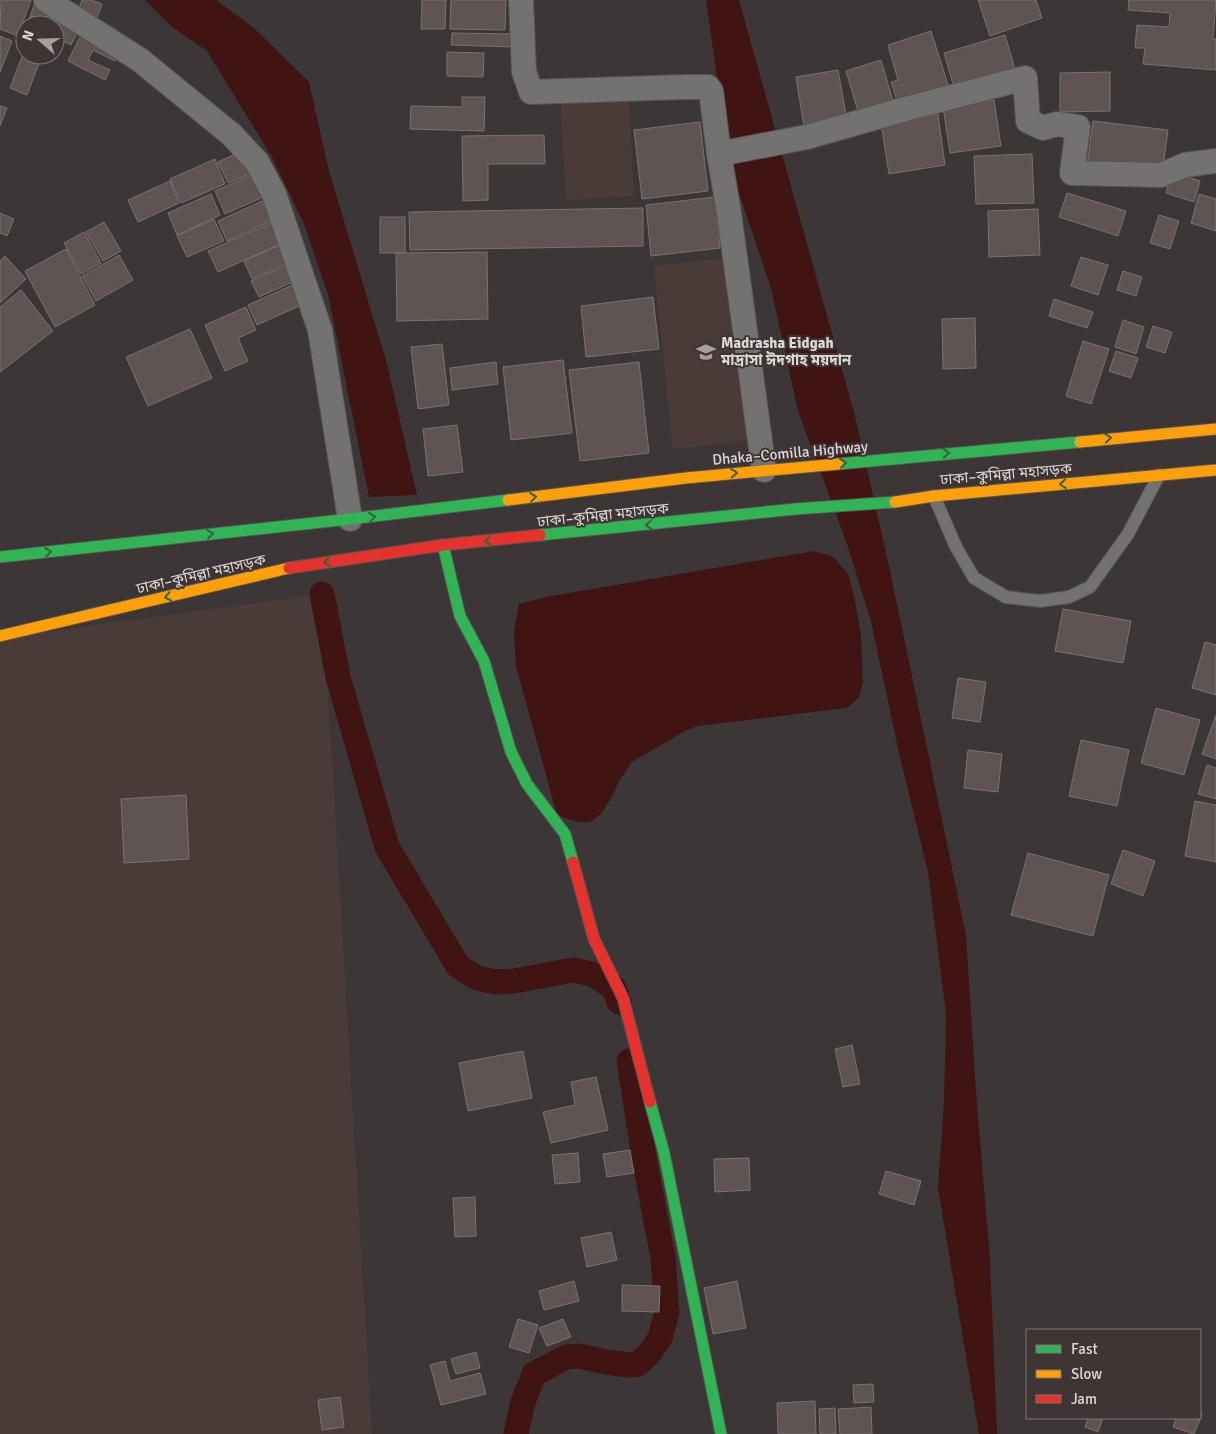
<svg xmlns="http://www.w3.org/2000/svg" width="1216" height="1434" font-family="Signika,'Noto Sans Bengali',sans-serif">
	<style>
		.built { fill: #4a3b39 }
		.water { fill: #3f1412 }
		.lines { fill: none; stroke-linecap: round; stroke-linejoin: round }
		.canal { stroke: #3f1412; stroke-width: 25 }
		.building { fill: #605453; stroke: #777372 }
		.lane-casing { stroke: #575453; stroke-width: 14 }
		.street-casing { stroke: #575453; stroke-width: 26 }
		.fast-casing { stroke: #575453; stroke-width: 13 }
		.slow-casing { stroke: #575453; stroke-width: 13 }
		.jam-casing { stroke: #575453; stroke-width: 13 }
		.lane { stroke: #747171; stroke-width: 12 }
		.street { stroke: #747171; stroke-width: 24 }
		.fast { stroke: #30b455; stroke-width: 11 }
		.slow { stroke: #ff9f0a; stroke-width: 11 }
		.jam { stroke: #e5322d; stroke-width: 11 }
		.oneway { stroke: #396140 }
		.labels { text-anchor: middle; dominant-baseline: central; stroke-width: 4; stroke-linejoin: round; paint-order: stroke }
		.poi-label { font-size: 15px; font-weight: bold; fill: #ded8d7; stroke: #3e3534; text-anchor: start }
		.street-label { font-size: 15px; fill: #ded8d7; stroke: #3e3534 }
	</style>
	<rect width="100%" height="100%" fill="#3c3736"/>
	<!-- built -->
	<g class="built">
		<path d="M 629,100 L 634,196 L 566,200 L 561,104 Z"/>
		<path d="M 739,256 L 758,439 L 673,449 L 654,266 Z"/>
		<path d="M 322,594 L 372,1434 L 0,1434 L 0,638 Z"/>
	</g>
	<!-- water -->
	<g class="water">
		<path d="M 145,0 L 216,0 L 254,28 L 309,82 L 329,171 L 387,364 L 417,495 L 369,497 L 328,294 L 304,224 L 272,157 L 207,51 L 171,26 Z"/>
		<path d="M 706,0 L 739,0 L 855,416 L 889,566 L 966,935 L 976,1092 L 990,1259 L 997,1434 L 979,1434 L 938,1188 L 944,1101 L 946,1014 L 928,872 L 899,753 L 871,621 L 847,544 L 798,411 L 771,288 L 729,164 Z"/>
		<path d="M 814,551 L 834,557 L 849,576 L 855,601 L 861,636 L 863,683 L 859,697 L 847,708 L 697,726 L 683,732 L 632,762 L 619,781 L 613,795 L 601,814 L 590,822 L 577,822 L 557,815 L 516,666 L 514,631 L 519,604 L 546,597 Z"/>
	</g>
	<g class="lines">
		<!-- canal -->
		<g class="canal">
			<path d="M 322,594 L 338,677 L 387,847 L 458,966 L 477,978 L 496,982 L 514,981 L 573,970 L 592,974 L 614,988 L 619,1002"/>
			<path d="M 516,1434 L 523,1402 L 534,1374 L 566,1357 L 579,1356 L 605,1362 L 629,1365 L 638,1364 L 649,1354 L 660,1338 L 667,1312 L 663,1258 L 645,1163 L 629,1061"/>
		</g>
	</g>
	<!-- building -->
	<g class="building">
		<path d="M 1,0 L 31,0 L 18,36 L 0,29 Z"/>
		<path d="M 36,0 L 52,6 L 44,25 L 36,25 L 28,22 Z"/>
		<path d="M 82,0 L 91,0 L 102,4 L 95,23 L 76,16 Z"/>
		<path d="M 422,0 L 446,0 L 445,29 L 421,29 Z"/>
		<path d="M 451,0 L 506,0 L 505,30 L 450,29 Z"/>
		<path d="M 978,0 L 1036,0 L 1042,18 L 990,36 Z"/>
		<path d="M 1129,0 L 1216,0 L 1213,39 L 1216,39 L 1216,70 L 1143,64 L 1145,48 L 1135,48 L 1137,25 L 1169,27 L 1170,13 L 1128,10 Z"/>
		<path d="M 53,14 L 80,27 L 71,45 L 55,37 L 55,25 L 48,25 Z"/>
		<path d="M 83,31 L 120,50 L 115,61 L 93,50 L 88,60 L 110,70 L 105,80 L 68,61 Z"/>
		<path d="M 931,31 L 950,91 L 899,107 L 891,82 L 898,80 L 888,45 Z"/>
		<path d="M 452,33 L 514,34 L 514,47 L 451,45 Z"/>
		<path d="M 1005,35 L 1016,73 L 955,91 L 944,53 Z"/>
		<path d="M 0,36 L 12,41 L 0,72 Z"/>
		<path d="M 25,49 L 25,55 L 42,55 L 27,95 L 10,88 Z"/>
		<path d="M 447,52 L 484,53 L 483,77 L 447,76 Z"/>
		<path d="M 881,60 L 894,104 L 859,115 L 846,71 Z"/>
		<path d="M 838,70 L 847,120 L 804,127 L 796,77 Z"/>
		<path d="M 1110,72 L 1110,111 L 1060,112 L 1060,73 Z"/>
		<path d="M 462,97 L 485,97 L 484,131 L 410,129 L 411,106 L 462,107 Z"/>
		<path d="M 994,100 L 1001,146 L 950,153 L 943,107 Z"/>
		<path d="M 0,106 L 7,108 L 0,126 Z"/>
		<path d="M 938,114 L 945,165 L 889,174 L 881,123 Z"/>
		<path d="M 1093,121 L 1168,130 L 1162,174 L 1087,165 Z"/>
		<path d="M 700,122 L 708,191 L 642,199 L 634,130 Z"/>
		<path d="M 544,135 L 545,164 L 488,164 L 488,200 L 463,201 L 462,136 Z"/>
		<path d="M 244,150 L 254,172 L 228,183 L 218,162 Z"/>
		<path d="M 1032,154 L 1034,203 L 976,204 L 974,156 Z"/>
		<path d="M 215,159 L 225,184 L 181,203 L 170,179 Z"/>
		<path d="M 258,172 L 268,195 L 225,214 L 215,191 Z"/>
		<path d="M 1172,172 L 1200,181 L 1194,202 L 1166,193 Z"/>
		<path d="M 170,181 L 179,203 L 138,222 L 128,200 Z"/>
		<path d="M 1067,193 L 1126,211 L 1118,236 L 1059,217 Z"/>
		<path d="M 211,194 L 220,215 L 177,235 L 168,213 Z"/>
		<path d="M 1199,194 L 1216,199 L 1216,231 L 1191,223 Z"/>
		<path d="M 715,197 L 720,248 L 651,256 L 646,205 Z"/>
		<path d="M 262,201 L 271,221 L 227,241 L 218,221 Z"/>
		<path d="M 643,208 L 643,246 L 410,250 L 409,212 Z"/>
		<path d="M 1038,209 L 1040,255 L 989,257 L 988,211 Z"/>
		<path d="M 0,213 L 14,219 L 7,236 L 0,233 Z"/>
		<path d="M 1159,215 L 1179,221 L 1170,249 L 1150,243 Z"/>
		<rect x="380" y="217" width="25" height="36"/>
		<path d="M 214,219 L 224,241 L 187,257 L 177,236 Z"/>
		<path d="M 104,222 L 121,251 L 103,261 L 86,232 Z"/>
		<path d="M 271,223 L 280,244 L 218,272 L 208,251 Z"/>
		<path d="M 84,232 L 101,263 L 81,274 L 64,243 Z"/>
		<path d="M 280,245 L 288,263 L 252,279 L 244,261 Z"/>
		<path d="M 66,249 L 95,305 L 55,327 L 25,271 Z"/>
		<path d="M 487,252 L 488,319 L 397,321 L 396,253 Z"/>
		<path d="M 119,255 L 133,280 L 96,301 L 82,276 Z"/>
		<path d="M 5,256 L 26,279 L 0,303 L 0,261 Z"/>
		<path d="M 1081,257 L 1108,265 L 1098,295 L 1071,286 Z"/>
		<path d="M 290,264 L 297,280 L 259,297 L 251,281 Z"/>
		<path d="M 1123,271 L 1142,277 L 1136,296 L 1117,290 Z"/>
		<path d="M 299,282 L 308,302 L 257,325 L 248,305 Z"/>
		<path d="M 21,290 L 53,331 L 0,372 L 0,307 Z"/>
		<path d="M 653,297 L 659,349 L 586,357 L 581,306 Z"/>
		<path d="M 1054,299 L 1093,312 L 1087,328 L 1049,316 Z"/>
		<path d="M 246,307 L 256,330 L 238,338 L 248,361 L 225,371 L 205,325 Z"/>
		<path d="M 975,318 L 976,368 L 943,369 L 942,319 Z"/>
		<path d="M 1123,320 L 1144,327 L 1136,354 L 1115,347 Z"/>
		<path d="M 1153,326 L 1172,332 L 1165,353 L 1146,347 Z"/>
		<path d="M 190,329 L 212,378 L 148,406 L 126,357 Z"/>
		<path d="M 1083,341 L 1109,349 L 1091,404 L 1066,396 Z"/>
		<path d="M 442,344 L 449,405 L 418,409 L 411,347 Z"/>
		<path d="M 1116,351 L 1138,358 L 1131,378 L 1109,371 Z"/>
		<path d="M 563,360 L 572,433 L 511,440 L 503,367 Z"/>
		<path d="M 496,362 L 498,384 L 452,390 L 450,368 Z"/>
		<path d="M 639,362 L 649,453 L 580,461 L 569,370 Z"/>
		<path d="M 457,425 L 463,472 L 428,476 L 423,429 Z"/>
		<path d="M 1063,609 L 1131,621 L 1123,663 L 1055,651 Z"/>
		<path d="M 1205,642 L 1216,645 L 1216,695 L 1192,688 Z"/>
		<path d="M 958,678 L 986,682 L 980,722 L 952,718 Z"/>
		<path d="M 1156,708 L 1200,720 L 1184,775 L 1141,763 Z"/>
		<path d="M 1216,715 L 1216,759 L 1202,754 Z"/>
		<path d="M 1081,740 L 1129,750 L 1117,806 L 1069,796 Z"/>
		<path d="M 968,750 L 1002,754 L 998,792 L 964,788 Z"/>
		<path d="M 1207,765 L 1216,768 L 1216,799 L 1198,794 Z"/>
		<path d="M 186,795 L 189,859 L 124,863 L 121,799 Z"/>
		<path d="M 1195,801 L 1216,805 L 1216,862 L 1185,856 Z"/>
		<path d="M 1123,850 L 1155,861 L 1143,896 L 1111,884 Z"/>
		<path d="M 1028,853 L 1109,875 L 1093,936 L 1011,915 Z"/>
		<path d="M 852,1045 L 860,1084 L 843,1087 L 835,1049 Z"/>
		<path d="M 523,1051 L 532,1098 L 468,1111 L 459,1063 Z"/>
		<path d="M 596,1077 L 608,1130 L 551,1143 L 543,1112 L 575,1105 L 571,1082 Z"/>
		<path d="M 630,1150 L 634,1173 L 607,1177 L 603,1154 Z"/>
		<path d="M 578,1153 L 580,1182 L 555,1184 L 552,1155 Z"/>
		<path d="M 749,1158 L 750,1190 L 715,1192 L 714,1159 Z"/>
		<path d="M 886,1171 L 921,1181 L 914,1205 L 879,1194 Z"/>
		<path d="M 475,1197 L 476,1236 L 455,1237 L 453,1198 Z"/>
		<path d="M 611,1232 L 617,1260 L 587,1267 L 581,1238 Z"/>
		<path d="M 574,1281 L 579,1301 L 544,1310 L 539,1291 Z"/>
		<path d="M 737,1281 L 746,1328 L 713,1334 L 704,1288 Z"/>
		<path d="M 622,1285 L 660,1286 L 659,1312 L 622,1311 Z"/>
		<path d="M 518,1319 L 538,1325 L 529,1353 L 509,1347 Z"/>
		<path d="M 563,1319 L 571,1337 L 547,1346 L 539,1328 Z"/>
		<path d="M 476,1352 L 480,1368 L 456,1374 L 451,1359 Z"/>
		<path d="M 445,1361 L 450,1381 L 480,1373 L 486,1394 L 441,1405 L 430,1365 Z"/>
		<path d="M 873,1384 L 874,1402 L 854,1403 L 853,1385 Z"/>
		<path d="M 340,1397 L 344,1427 L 322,1430 L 318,1400 Z"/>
		<path d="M 815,1401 L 816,1434 L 778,1434 L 777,1403 Z"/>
		<path d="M 871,1407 L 872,1434 L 840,1434 L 838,1409 Z"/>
		<path d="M 835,1408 L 836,1434 L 820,1434 L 819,1409 Z"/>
		<path d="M 1200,1414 L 1202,1414 L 1194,1434 L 1173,1427 L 1176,1418 L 1200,1418 Z"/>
		<path d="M 1088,1418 L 1103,1418 L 1098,1432 L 1085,1427 Z"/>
	</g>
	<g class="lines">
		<defs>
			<path id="lane" d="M 934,496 L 956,547 L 974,578 L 1006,597 L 1040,601 L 1069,597 L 1090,587 L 1128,534 L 1159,475"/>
			<g id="street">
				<path d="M 46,0 L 140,60 L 232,135 L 257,162 L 274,194 L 320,330 L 350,519"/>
				<path d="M 521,0 L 524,72 L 531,92 L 685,87 L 708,87 L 711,91 L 719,154 L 729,213 L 764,470"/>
				<path d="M 719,154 L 807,137 L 909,108 L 1025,78 L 1028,121 L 1043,128 L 1057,124 L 1078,127 L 1072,173 L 1161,175 L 1185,165 L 1216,161"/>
			</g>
			<g id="fast">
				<path d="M 838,464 L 1080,442"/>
				<path d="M 540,535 L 795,509 L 895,502"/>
				<path d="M 443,545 L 460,616 L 484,661 L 511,752 L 527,784 L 565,834 L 573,862"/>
				<path d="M 0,557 L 350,519 L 508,500"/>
				<path d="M 650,1102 L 664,1153 L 721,1434"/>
			</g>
			<g id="slow">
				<path d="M 1080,442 L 1216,429"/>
				<path d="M 508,500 L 686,478 L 838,464"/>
				<path d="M 895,502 L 934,496 L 1216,470"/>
				<path d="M 0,636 L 289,568"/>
			</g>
			<g id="jam">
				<path d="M 289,568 L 443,545 L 540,535"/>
				<path d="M 573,862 L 594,939 L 623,998 L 650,1102"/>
			</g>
		</defs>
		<!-- lane casing -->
		<use href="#lane" class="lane-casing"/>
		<!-- street casing -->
		<use href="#street" class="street-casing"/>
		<!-- fast casing -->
		<use href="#fast" class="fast-casing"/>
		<!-- slow casing -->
		<use href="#slow" class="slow-casing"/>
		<!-- jam casing -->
		<use href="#jam" class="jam-casing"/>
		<!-- lane -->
		<use href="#lane" class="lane"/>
		<!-- street -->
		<use href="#street" class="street"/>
		<!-- fast -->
		<use href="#fast" class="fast"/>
		<!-- slow -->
		<use href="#slow" class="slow"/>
		<!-- jam -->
		<use href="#jam" class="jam"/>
	</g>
	<!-- one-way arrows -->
	<defs><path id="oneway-chevron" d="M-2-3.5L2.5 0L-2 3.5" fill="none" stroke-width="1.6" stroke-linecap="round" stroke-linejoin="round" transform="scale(1.25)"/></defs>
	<g class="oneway">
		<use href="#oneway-chevron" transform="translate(1108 438) rotate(-5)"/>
		<use href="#oneway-chevron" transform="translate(946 453) rotate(-5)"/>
		<use href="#oneway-chevron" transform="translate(843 463) rotate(-6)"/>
		<use href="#oneway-chevron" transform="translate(734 473) rotate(-5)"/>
		<use href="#oneway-chevron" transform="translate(1063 484) rotate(175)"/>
		<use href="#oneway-chevron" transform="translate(533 497) rotate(-7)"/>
		<use href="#oneway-chevron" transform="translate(372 517) rotate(-7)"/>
		<use href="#oneway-chevron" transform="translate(649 525) rotate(174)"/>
		<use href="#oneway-chevron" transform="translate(210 534) rotate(-6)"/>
		<use href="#oneway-chevron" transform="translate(488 541) rotate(174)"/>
		<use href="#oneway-chevron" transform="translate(48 552) rotate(-6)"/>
		<use href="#oneway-chevron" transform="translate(327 562) rotate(172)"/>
		<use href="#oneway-chevron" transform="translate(168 597) rotate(167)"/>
	</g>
	<!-- icons -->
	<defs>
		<symbol id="school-bare" viewBox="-9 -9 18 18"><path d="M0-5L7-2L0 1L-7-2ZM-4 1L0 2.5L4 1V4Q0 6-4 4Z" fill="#a5a09f" stroke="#3e3534" stroke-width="2.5" paint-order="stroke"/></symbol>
	</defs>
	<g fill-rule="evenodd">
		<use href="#school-bare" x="692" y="338" width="28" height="28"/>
	</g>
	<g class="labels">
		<!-- poi labels -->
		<g class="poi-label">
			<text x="721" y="343">Madrasha Eidgah<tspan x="721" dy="17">মাদ্রাসা ঈদগাহ ময়দান</tspan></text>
		</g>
		<!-- street labels -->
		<g class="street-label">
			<text transform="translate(790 453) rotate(-5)">Dhaka–Comilla Highway</text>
			<text transform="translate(1006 474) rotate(-5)">ঢাকা–কুমিল্লা মহাসড়ক</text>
			<text transform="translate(603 515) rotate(-6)">ঢাকা–কুমিল্লা মহাসড়ক</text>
			<text transform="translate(201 574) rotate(-13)">ঢাকা–কুমিল্লা মহাসড়ক</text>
		</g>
	</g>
	<!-- legend -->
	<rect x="1026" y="1329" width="175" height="90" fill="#3e3534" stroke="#7e7675"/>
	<rect x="1036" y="1345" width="25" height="8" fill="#30b455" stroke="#7e7675"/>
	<text x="1071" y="1354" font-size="15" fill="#ded8d7">Fast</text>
	<rect x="1036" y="1370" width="25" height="8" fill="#ff9f0a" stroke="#7e7675"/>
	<text x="1071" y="1379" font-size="15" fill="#ded8d7">Slow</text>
	<rect x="1036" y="1395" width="25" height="8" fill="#e5322d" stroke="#7e7675"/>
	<text x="1071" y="1404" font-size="15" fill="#ded8d7">Jam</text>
	<!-- north arrow -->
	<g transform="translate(40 40) rotate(290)"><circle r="24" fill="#3e3534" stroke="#7e7675"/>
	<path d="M0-4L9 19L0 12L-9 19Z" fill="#a5a09f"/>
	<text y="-8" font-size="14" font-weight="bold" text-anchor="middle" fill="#ded8d7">N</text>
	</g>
</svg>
